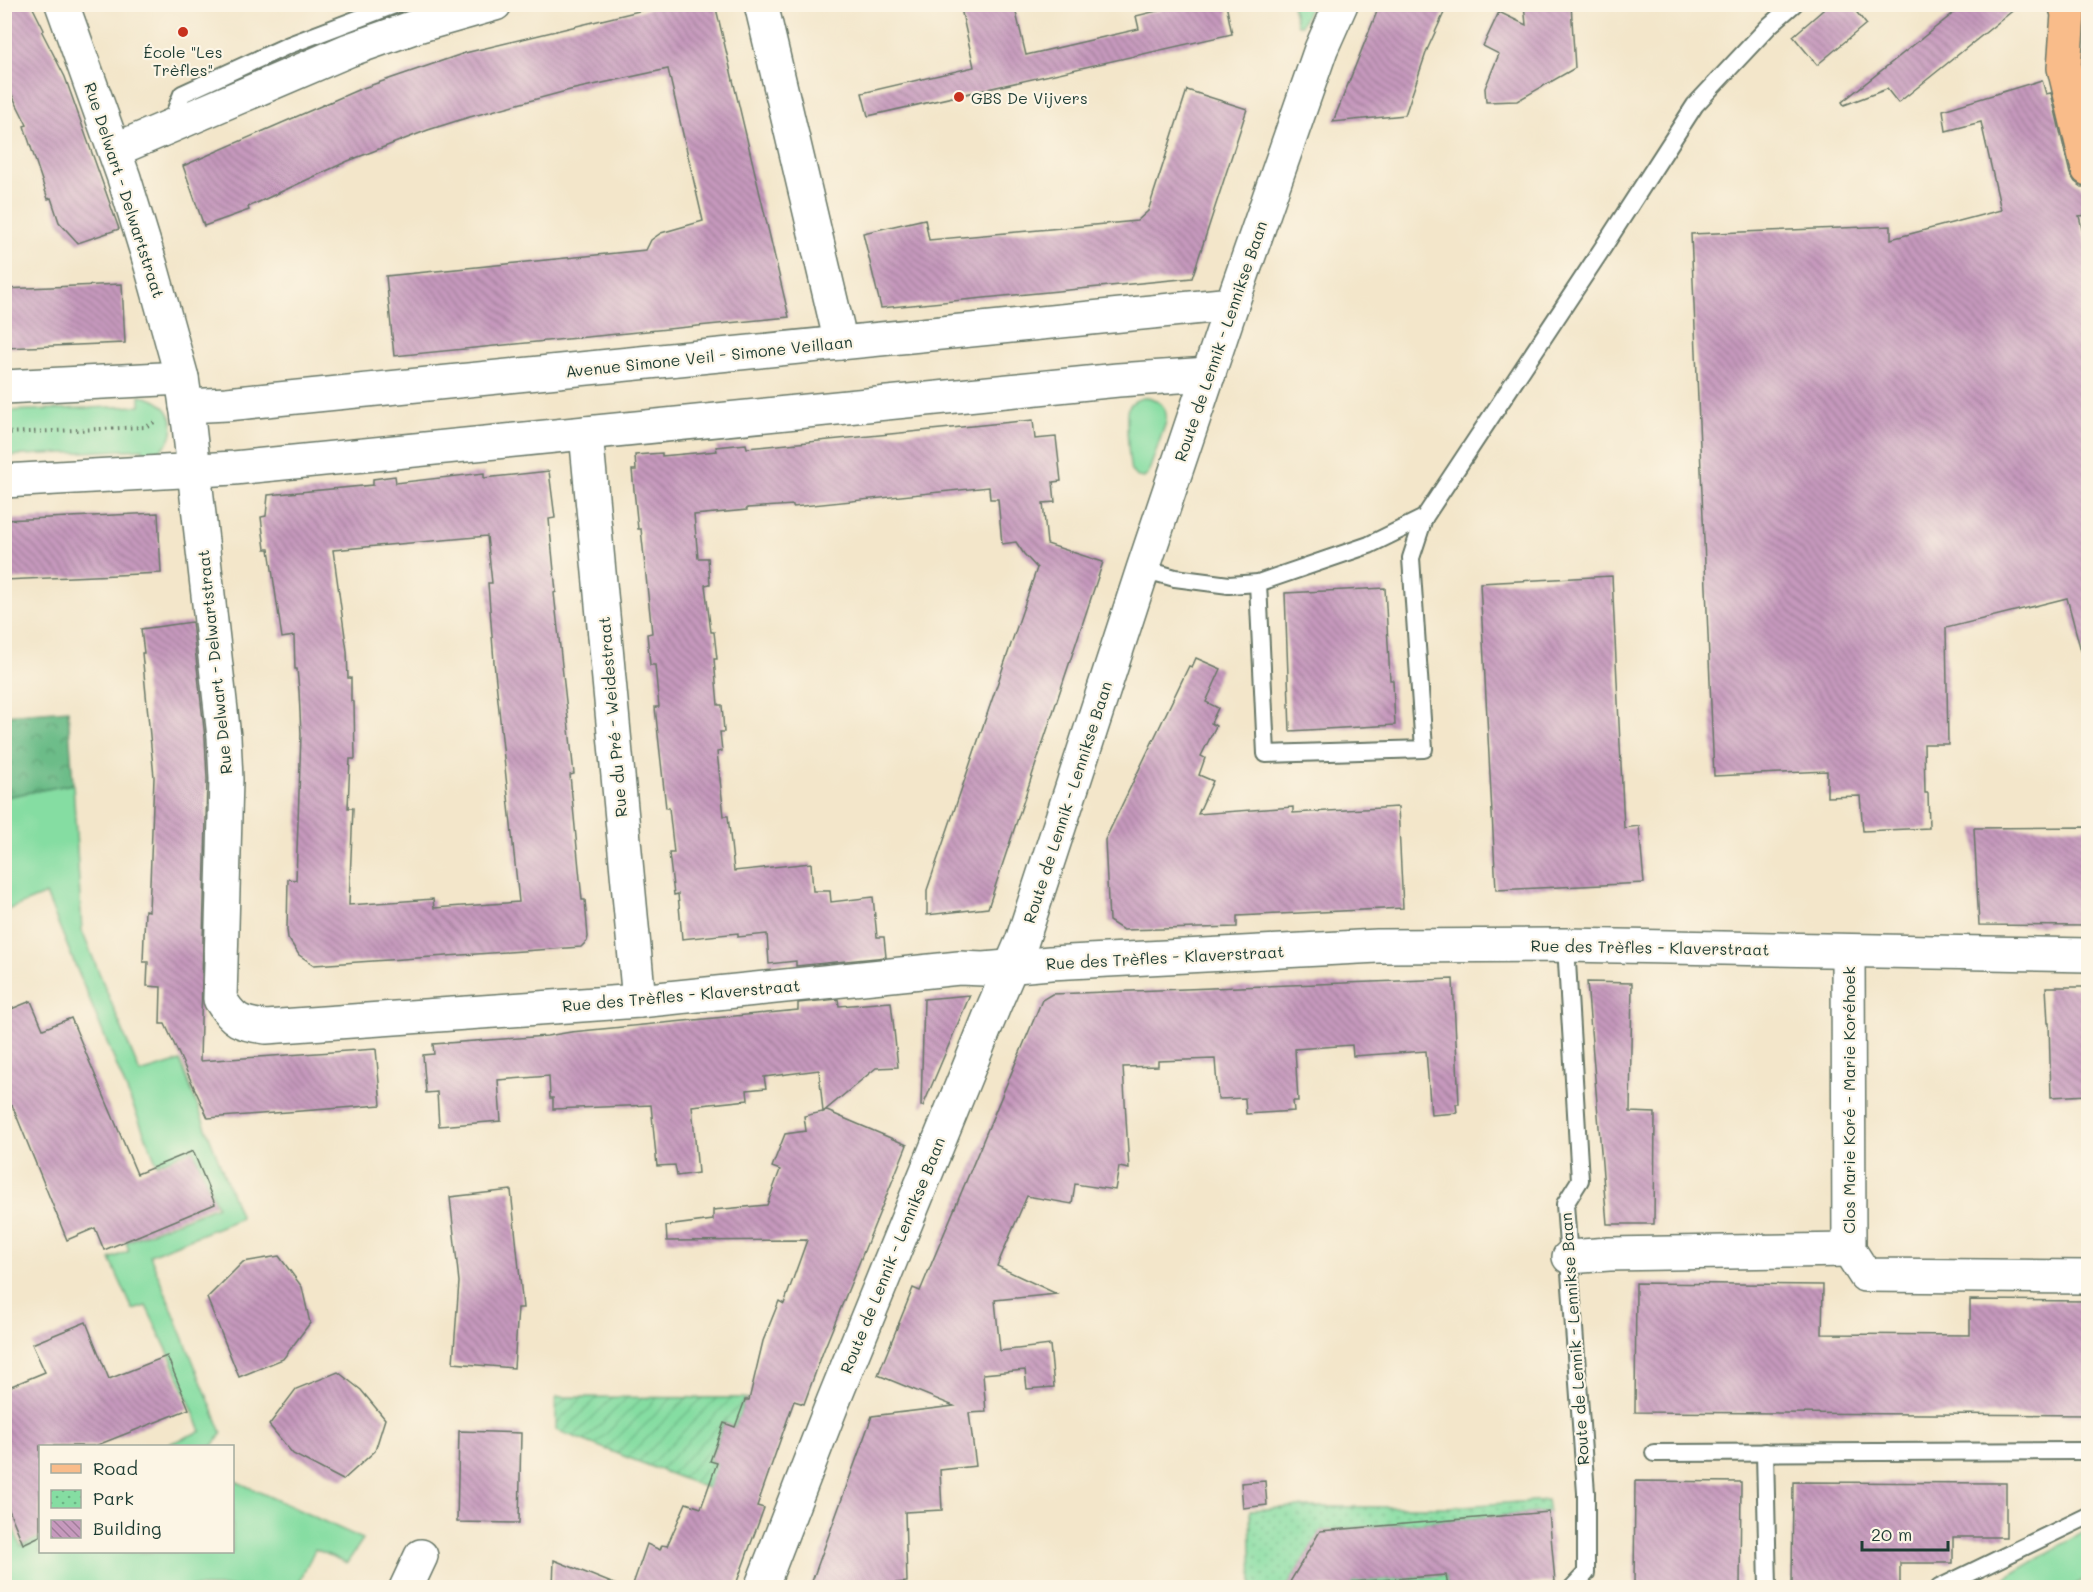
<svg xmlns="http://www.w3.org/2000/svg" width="2093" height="1592" font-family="Mali,sans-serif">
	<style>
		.grass { fill: #85dda2; stroke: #528d6b; stroke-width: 1.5 }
		.forest { fill: url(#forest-crowns); stroke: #467c5e; stroke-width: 1.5 }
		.park { fill: url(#park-dots); stroke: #528d6b; stroke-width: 1.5 }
		.garden { fill: url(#garden-furrows); stroke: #528d6b; stroke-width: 1.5 }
		.building { fill: url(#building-back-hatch); fill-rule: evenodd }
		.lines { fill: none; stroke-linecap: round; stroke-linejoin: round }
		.service-casing { stroke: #697868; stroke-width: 20 }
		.minor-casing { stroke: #697868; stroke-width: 36 }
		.primary-casing { stroke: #697868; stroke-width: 36 }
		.path { stroke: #697868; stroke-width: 4; stroke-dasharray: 1.5 4.5; stroke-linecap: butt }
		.service { stroke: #fff; stroke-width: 16 }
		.minor { stroke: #fff; stroke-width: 33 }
		.primary { stroke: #f9bc8a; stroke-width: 33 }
		.poi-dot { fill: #c8321e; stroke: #fcf5e5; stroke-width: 2 }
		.labels { text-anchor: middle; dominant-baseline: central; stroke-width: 4.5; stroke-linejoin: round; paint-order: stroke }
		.poi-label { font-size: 16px; fill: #1f3d34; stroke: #fcf5e5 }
		.street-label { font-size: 16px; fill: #1f3d34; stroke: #fcf5e5 }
	</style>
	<defs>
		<pattern id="forest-crowns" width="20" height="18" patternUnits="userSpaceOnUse" patternTransform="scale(1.5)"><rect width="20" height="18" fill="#6cbc88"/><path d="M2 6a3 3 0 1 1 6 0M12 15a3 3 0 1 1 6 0" fill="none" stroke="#589a70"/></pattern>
		<pattern id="park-dots" width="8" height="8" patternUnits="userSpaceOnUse" patternTransform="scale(1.5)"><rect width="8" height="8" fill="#85dda2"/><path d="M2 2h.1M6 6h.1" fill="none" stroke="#6cb485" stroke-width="1.8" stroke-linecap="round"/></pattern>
		<pattern id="garden-furrows" width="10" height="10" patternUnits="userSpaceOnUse" patternTransform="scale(1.5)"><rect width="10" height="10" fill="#85dda2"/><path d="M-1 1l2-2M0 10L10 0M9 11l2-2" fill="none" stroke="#6cb485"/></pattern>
		<pattern id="building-back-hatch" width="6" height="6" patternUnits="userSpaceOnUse" patternTransform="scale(1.5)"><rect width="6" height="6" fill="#c699bd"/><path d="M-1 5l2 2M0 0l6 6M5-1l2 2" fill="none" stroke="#a07e9a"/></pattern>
	</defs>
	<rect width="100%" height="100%" fill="#fcf5e5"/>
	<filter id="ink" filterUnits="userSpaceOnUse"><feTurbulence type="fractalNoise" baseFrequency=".0167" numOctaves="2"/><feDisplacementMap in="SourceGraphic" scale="12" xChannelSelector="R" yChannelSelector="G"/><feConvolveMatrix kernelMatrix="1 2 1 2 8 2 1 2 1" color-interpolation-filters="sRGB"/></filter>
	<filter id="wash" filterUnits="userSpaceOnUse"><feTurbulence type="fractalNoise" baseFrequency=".008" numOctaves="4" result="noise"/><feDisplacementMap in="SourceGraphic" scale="24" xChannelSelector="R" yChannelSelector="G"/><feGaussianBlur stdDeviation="1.35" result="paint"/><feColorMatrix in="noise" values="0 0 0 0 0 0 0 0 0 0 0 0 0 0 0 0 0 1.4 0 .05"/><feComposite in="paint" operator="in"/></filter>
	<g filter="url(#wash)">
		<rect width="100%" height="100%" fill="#f3e6ca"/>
		<!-- grass -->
		<g class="grass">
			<path d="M 1292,5 L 1311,5 L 1301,25 L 1297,25 Z"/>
			<path d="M 140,396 C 181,401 185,448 143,458 L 143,449 L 5,456 L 5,411 L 140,406 Z"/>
			<path d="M 1148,397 C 1161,401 1168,408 1166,422 L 1148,474 L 1144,478 L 1138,477 C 1135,475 1133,474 1131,471 C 1129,463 1125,414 1128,408 C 1132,400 1140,398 1148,397 Z"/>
			<path d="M 73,784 L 82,931 L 140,1073 L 180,1061 L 241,1218 L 150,1255 L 222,1433 L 213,1446 L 164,1446 L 201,1431 L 170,1356 L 146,1306 L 133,1310 L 110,1259 L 129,1251 L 126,1242 L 217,1206 L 193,1149 L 157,1164 L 46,894 L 5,911 L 5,797 Z"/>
			<path d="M 233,1480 L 363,1539 L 347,1563 L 315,1549 L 297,1587 L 5,1587 L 5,1510 L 21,1546 L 40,1538 L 40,1552 L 232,1552 Z"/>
			<path d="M 2088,1529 L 2088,1577 L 2072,1587 L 1990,1587 Z"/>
		</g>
		<!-- forest -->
		<path class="forest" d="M 68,710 L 73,784 L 5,797 L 5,715 Z"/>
		<!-- park -->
		<g class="park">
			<path d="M 1547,1500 L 1549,1512 L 1321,1531 L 1287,1587 L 1252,1588 L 1250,1510 L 1293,1507 L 1450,1507 Z"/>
			<path d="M 1446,1575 L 1448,1587 L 1349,1588 L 1353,1582 Z"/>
		</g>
		<!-- garden -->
		<path class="garden" d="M 556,1397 L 743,1398 L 756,1400 L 745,1400 L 735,1427 L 724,1423 L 710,1460 L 721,1465 L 712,1490 L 556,1430 Z"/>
		<g id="blocks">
			<!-- building -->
			<g class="building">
				<path d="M 4,4 L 31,4 L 44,30 L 42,32 L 65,77 L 119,229 L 78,243 L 59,222 L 51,198 L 48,199 L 24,126 L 27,125 L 4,79 Z"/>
				<path d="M 668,4 L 715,4 L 789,317 L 394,356 L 386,276 L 646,250 L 651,240 L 661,233 L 703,221 L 668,69 L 570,90 L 466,118 L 428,130 L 348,161 L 248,207 L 249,210 L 204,226 L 183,166 L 360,89 L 465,53 Z"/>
				<path d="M 960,4 L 1014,4 L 1026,55 L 1139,29 L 1136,16 L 1161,10 L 1159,4 L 1226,4 L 1232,34 L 868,116 L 862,93 L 974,67 Z"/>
				<path d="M 1380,4 L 1448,4 L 1427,50 L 1405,115 L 1333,122 Z"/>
				<path d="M 1524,4 L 1571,4 L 1575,68 L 1517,101 L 1486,102 L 1485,88 L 1499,54 L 1483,46 L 1499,12 L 1526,25 Z"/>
				<path d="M 1830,4 L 1850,4 L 1866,24 L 1817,65 L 1793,36 Z"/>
				<path d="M 1965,4 L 2021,4 L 1898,103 L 1887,89 L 1844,105 L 1842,102 Z"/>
				<path d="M 2042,80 L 2046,94 L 2051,93 L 2070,174 L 2075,182 L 2082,187 L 2088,187 L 2088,215 L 2079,216 L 2088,253 L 2088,650 L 2081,651 L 2067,598 L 1946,628 L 1948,744 L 1924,744 L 1925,793 L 1928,793 L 1929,828 L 1863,831 L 1860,796 L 1827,797 L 1827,771 L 1714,776 L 1691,234 L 1891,226 L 1891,239 L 2001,210 L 1981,122 L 1946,131 L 1943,110 Z"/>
				<path d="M 1187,90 L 1247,109 L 1192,278 L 881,308 L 863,233 L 925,219 L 929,240 L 1137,221 L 1148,211 Z"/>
				<path d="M 122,284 L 125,343 L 4,348 L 4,289 Z"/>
				<path d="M 1033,420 L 1035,439 L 1056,437 L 1061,481 L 1053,482 L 1055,502 L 1043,503 L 1047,544 L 1103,562 L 988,908 L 927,915 L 927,890 L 1037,568 L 1024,554 L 1016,542 L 1002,544 L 998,499 L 990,499 L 989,487 L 793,507 L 793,505 L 747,508 L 747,510 L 694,515 L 698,558 L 708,558 L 710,584 L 705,585 L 711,632 L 714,632 L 717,659 L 714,659 L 718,705 L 722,705 L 724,732 L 720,732 L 722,751 L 717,752 L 724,816 L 728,816 L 734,871 L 811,863 L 813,891 L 830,891 L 831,902 L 873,897 L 877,937 L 884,937 L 886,957 L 796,966 L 796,961 L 769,964 L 767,934 L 738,937 L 738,933 L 682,939 L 678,894 L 674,895 L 669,853 L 674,853 L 669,808 L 666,808 L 655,707 L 659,707 L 655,665 L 650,665 L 647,634 L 652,633 L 641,529 L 638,529 L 632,470 L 636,470 L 635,455 L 662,453 L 662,456 L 717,451 L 716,447 L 746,444 L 747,448 Z"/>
				<path d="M 549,471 L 555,518 L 549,519 L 556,592 L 554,593 L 574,774 L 570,775 L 582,900 L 585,900 L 588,937 L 587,941 L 581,947 L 314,965 L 299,955 L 288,938 L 287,930 L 288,879 L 296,880 L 301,734 L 299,691 L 297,669 L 295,669 L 294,636 L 282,638 L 269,549 L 265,549 L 261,517 L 266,516 L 268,495 L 373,485 L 373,479 L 395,476 L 396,483 L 484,473 L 484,478 ZM 487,536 L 492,583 L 488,583 L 494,662 L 519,902 L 434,908 L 433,899 L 349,905 L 353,808 L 348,808 L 350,759 L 355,759 L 354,702 L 351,701 L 351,678 L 348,678 L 347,651 L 333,550 Z"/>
				<path d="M 158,513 L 161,573 L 4,580 L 4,520 Z"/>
				<path d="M 1612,576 L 1624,828 L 1639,826 L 1644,883 L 1496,890 L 1480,583 Z"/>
				<path d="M 1385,588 L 1390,680 L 1393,680 L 1395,725 L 1290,731 L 1285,593 Z"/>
				<path d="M 192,622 L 205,738 L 207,779 L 200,1061 L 376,1049 L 381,1105 L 208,1118 L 165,1024 L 160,1024 L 161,987 L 147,986 L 148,962 L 143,962 L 145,910 L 149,911 L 154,777 L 142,653 L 144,653 L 141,629 Z"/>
				<path d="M 1196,658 L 1221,669 L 1206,702 L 1218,708 L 1211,723 L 1216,726 L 1201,756 L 1205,758 L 1199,775 L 1213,781 L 1198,814 L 1293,807 L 1293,813 L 1398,807 L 1403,908 L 1237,916 L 1237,927 L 1123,930 L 1109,921 L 1105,840 L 1189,666 L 1192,667 Z"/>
				<path d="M 2088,827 L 2088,926 L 1979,925 L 1974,828 Z"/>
				<path d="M 1453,979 L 1459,1104 L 1456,1104 L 1457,1113 L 1431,1115 L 1426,1051 L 1353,1056 L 1352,1045 L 1295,1049 L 1298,1101 L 1293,1101 L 1294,1111 L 1246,1114 L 1245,1098 L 1218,1099 L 1215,1059 L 1158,1061 L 1158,1066 L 1123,1067 L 1129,1169 L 1119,1167 L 1115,1190 L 1075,1184 L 1072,1204 L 1027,1196 L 997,1266 L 1057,1294 L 995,1300 L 1000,1351 L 1050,1345 L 1054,1387 L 1027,1389 L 1025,1370 L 983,1374 L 986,1412 L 969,1413 L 976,1466 L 940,1470 L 942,1510 L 905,1512 L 907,1582 L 886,1584 L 884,1587 L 810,1587 L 872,1416 L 954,1406 L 878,1375 L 913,1288 L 920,1291 L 1042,1000 L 1052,994 Z"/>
				<path d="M 1587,982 L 1632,983 L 1630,1112 L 1655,1113 L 1654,1224 L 1607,1224 Z"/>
				<path d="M 2046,987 L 2088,987 L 2088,1095 L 2051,1097 L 2049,1023 L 2048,1023 Z"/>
				<path d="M 970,995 L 923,1106 L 921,1106 L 924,999 Z"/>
				<path d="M 838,999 L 839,1006 L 891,1002 L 898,1067 L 876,1068 L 823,1112 L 819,1070 L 764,1077 L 766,1088 L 747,1090 L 748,1100 L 692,1106 L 698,1173 L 677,1176 L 675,1165 L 657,1166 L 651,1105 L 553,1109 L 553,1098 L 550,1098 L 549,1076 L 498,1080 L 501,1121 L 439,1126 L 437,1092 L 426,1093 L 423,1055 L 434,1054 L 433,1044 L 547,1036 L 571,1032 L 798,1010 L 798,1003 Z"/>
				<path d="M 31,1001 L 43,1029 L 71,1018 L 137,1174 L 193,1151 L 215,1204 L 104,1250 L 95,1228 L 67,1240 L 12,1105 L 4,1108 L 4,1012 Z"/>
				<path d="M 827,1111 L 907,1145 L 823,1352 L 804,1404 L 794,1401 L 757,1506 L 764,1508 L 735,1587 L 632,1587 L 647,1544 L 660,1550 L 662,1545 L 667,1546 L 686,1503 L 701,1508 L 717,1463 L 710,1461 L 724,1423 L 735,1427 L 745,1400 L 749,1400 L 763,1341 L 779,1301 L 784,1304 L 807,1240 L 667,1241 L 666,1226 L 713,1220 L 713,1210 L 767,1205 L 780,1170 L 772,1167 L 785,1134 L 806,1131 L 804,1116 Z"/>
				<path d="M 511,1190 L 523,1308 L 518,1308 L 514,1368 L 453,1363 L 459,1282 L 450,1197 Z"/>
				<path d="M 279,1256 L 302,1287 L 310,1323 L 283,1359 L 239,1377 L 207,1298 L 243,1262 Z"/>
				<path d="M 1636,1283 L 1823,1285 L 1822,1334 L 1970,1335 L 1970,1300 L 2088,1301 L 2088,1415 L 1635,1412 Z"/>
				<path d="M 86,1322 L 109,1379 L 167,1356 L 189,1409 L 95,1446 L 40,1446 L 40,1536 L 23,1544 L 4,1498 L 4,1389 L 45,1372 L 32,1344 Z"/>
				<path d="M 338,1372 L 361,1390 L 385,1419 L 375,1451 L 343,1480 L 293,1454 L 269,1425 L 296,1389 Z"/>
				<path d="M 459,1431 L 521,1433 L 519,1523 L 457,1522 Z"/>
				<path d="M 1265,1481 L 1267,1505 L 1243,1508 L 1241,1483 Z"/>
				<path d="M 1635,1481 L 1741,1482 L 1740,1587 L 1634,1587 Z"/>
				<path d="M 1793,1482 L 2006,1483 L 2006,1537 L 1953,1537 L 1953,1563 L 1900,1563 L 1900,1587 L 1792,1587 Z"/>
				<path d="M 1549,1512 L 1555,1582 L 1491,1587 L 1448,1587 L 1446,1575 L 1353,1582 L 1349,1587 L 1287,1587 L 1320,1531 Z"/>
				<path d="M 554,1560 L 619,1586 L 619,1587 L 553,1587 Z"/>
			</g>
		</g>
	</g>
	<g filter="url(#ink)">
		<use href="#blocks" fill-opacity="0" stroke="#697868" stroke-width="1.5"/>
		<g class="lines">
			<defs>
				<g id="service">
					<path d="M 170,125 L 182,94 L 289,45 L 397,4"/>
					<path d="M 1143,569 L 1175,578 L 1229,585 L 1258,583 L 1369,545 L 1424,518 L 1602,249 L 1695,105 L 1770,25 L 1794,4"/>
					<path d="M 1258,583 L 1266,754 L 1424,749 L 1411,558 L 1424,518"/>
					<path d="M 1566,945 L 1580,1180 L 1565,1204 L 1586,1493 L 1586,1573 L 1572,1588"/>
					<path d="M 1765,1452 L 1768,1588"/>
					<path d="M 1654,1453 L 2088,1451"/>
					<path d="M 1939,1588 L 2088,1516"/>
				</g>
				<g id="minor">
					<path d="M 62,4 L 124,178 L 151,266 L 182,378 L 189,426 L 224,737 L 226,779 L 220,999 C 233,1021 241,1024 266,1027 L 639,1001 L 959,968 L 984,969 L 1050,963 L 1378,946 L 1566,945 L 2088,955"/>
					<path d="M 761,4 L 837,326 L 839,343"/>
					<path d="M 115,150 L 349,50 L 414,27 L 495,4"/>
					<path d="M 4,387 L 182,378"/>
					<path d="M 186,406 L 227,404 L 1232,304"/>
					<path d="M 586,433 L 639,1001"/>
					<path d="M 4,481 L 234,468 L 1118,380 L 1209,374"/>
					<path d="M 1848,951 L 1849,1250 L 1865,1275 L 2088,1277"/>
					<path d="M 1569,1257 L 1609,1254 L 1849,1250"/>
					<path d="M 406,1588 L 421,1556"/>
					<path d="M 761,1588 L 833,1402 L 994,1006 L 1022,941 L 1143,569 L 1232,304 L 1321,49 L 1341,4"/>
				</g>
				<path id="primary" d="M 2065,4 L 2068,14 L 2064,68 L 2088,169"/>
			</defs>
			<!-- service casing -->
			<use href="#service" class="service-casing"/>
			<!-- minor casing -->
			<use href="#minor" class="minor-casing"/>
			<!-- primary casing -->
			<use href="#primary" class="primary-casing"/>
			<!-- path -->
			<g class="path">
				<path d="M 4,433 L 146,427 L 158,420"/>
				<path d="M 2082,1588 L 2088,1583"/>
			</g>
			<!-- service -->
			<use href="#service" class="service"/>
			<!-- minor -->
			<use href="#minor" class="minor"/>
			<!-- primary -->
			<use href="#primary" class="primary"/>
		</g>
	</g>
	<!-- markers -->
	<g class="poi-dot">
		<circle cx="183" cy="32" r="6"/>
		<circle cx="959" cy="97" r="6"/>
	</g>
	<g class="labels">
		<!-- poi labels -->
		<g class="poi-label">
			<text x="183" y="51">École "Les<tspan x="183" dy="18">Trèfles"</tspan></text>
			<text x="971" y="97" text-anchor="start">GBS De Vijvers</text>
		</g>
		<!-- street labels -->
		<g class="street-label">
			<text transform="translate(125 190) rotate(72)">Rue Delwart - Delwartstraat</text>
			<text transform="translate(1220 341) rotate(-71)">Route de Lennik - Lennikse Baan</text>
			<text transform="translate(709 356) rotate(-6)">Avenue Simone Veil - Simone Veillaan</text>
			<text transform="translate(214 662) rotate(-96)">Rue Delwart - Delwartstraat</text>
			<text transform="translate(612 717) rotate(-95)">Rue du Pré - Weidestraat</text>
			<text transform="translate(1067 802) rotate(-72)">Route de Lennik - Lennikse Baan</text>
			<text transform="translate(1650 947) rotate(1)">Rue des Trèfles - Klaverstraat</text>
			<text transform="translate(1165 957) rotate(-3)">Rue des Trèfles - Klaverstraat</text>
			<text transform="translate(681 995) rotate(-5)">Rue des Trèfles - Klaverstraat</text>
			<text transform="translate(1848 1100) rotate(-90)">Clos Marie Koré - Marie Koréhoek</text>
			<text transform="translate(892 1255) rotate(-68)">Route de Lennik - Lennikse Baan</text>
			<text transform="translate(1574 1339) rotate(-94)">Route de Lennik - Lennikse Baan</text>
		</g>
	</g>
	<!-- margin -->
	<rect width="2093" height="1592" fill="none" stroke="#fcf5e5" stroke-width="24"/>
	<!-- legend -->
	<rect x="39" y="1445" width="195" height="108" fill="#fcf5e5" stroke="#a4ab9e" stroke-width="1.5"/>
	<rect x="51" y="1464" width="30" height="9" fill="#f9bc8a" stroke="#a4ab9e" stroke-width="1.5"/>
	<text x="93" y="1475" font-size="18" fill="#1f3d34">Road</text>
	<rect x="51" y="1490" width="30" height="18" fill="url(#park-dots)" stroke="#a4ab9e" stroke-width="1.5"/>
	<text x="93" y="1505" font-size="18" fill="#1f3d34">Park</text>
	<rect x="51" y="1520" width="30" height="18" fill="url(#building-back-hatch)" stroke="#a4ab9e" stroke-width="1.5"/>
	<text x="93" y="1535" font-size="18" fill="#1f3d34">Building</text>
	<!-- scale -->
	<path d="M1862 1541v9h86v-9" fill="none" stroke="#1f3d34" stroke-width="3"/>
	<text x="1871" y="1541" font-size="18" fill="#1f3d34" stroke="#fcf5e5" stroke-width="4.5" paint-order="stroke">20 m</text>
</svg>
